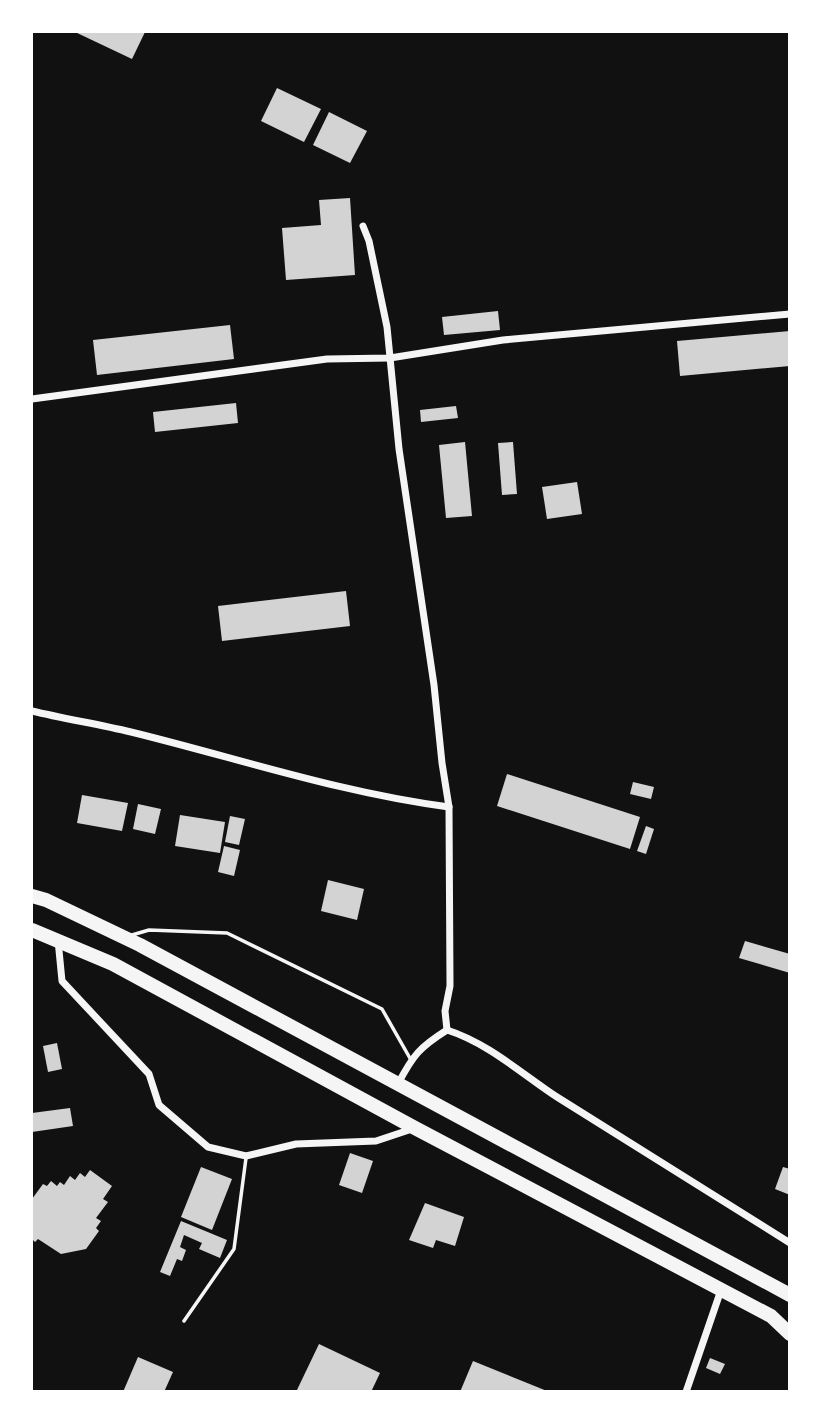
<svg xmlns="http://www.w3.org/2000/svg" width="821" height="1423" font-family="'Open Sans',sans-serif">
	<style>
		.building { fill: #d3d3d3 }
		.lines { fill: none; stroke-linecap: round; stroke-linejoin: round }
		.service { stroke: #f5f5f5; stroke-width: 3.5 }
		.minor { stroke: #f5f5f5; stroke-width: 7 }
		.motorway { stroke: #f5f5f5; stroke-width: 14 }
	</style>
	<rect width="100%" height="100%" fill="#111"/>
	<!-- building -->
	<g class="building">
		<path d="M 75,32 L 145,32 L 132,59 Z"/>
		<path d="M 277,88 L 321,109 L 304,142 L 261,121 Z"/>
		<path d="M 329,112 L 367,131 L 350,163 L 313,145 Z"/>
		<path d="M 350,198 L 355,275 L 286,280 L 282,228 L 321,225 L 319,200 Z"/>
		<path d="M 498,311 L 500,330 L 444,335 L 442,317 Z"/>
		<path d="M 230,325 L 234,359 L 97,375 L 93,340 Z"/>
		<path d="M 790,331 L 790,366 L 680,376 L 677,341 Z"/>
		<path d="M 236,403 L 238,423 L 155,432 L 153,412 Z"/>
		<path d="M 456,406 L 458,418 L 421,422 L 420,410 Z"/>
		<path d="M 465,442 L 472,516 L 446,518 L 439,445 Z"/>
		<path d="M 513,442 L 517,494 L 502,495 L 498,443 Z"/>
		<path d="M 577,482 L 582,514 L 547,519 L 542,487 Z"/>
		<path d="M 346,591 L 350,626 L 222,641 L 218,606 Z"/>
		<path d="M 507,774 L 640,817 L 630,849 L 497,806 Z"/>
		<path d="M 633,782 L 654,787 L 651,799 L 630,794 Z"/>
		<path d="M 82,795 L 128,803 L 122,831 L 77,823 Z"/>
		<path d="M 138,804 L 161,809 L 155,834 L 133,829 Z"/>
		<path d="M 180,815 L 225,822 L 220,853 L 175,846 Z"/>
		<path d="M 230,816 L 245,819 L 239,845 L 225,842 Z"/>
		<path d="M 646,826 L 654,829 L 646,854 L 637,851 Z"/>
		<path d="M 224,846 L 240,850 L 234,876 L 218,872 Z"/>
		<path d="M 328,880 L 364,889 L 357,920 L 321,911 Z"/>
		<path d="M 745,941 L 790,954 L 790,973 L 739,958 Z"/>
		<path d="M 57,1043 L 62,1069 L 48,1072 L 43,1046 Z"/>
		<path d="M 70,1108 L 73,1126 L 32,1132 L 32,1113 Z"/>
		<path d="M 350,1153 L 373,1161 L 362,1193 L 339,1185 Z"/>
		<path d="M 201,1167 L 232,1179 L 212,1230 L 181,1217 Z"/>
		<path d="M 783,1167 L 790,1169 L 790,1195 L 775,1189 Z"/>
		<path d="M 90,1170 L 112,1186 L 103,1199 L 108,1202 L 96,1218 L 101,1221 L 96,1228 L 99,1231 L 86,1249 L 61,1254 L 38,1239 L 35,1242 L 32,1239 L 32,1199 L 43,1184 L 47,1186 L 51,1181 L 57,1186 L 60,1182 L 64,1185 L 70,1176 L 75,1180 L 80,1173 L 85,1177 Z"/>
		<path d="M 425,1203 L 464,1217 L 455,1246 L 436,1240 L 433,1248 L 409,1240 Z"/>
		<path d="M 181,1221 L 227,1240 L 220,1258 L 199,1249 L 202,1243 L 184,1235 L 180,1247 L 186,1250 L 182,1261 L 177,1259 L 170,1276 L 160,1272 Z"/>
		<path d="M 319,1344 L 380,1373 L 371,1392 L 296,1392 Z"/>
		<path d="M 138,1357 L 173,1372 L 164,1392 L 123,1392 Z"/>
		<path d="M 710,1358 L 725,1364 L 720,1374 L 706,1368 Z"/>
		<path d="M 473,1361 L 547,1391 L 547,1392 L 460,1392 Z"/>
	</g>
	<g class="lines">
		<!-- service -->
		<g class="service">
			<path d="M 132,935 L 149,930 L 227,933 L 382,1009 L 411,1060"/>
			<path d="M 184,1321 L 234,1249 L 246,1158"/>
		</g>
		<!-- minor -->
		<g class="minor">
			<path d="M 363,226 L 369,241 L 387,327 L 399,449 L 434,685 L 442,763 L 449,807 L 450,986 L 445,1011 L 447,1030"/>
			<path d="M 32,399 L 327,359 L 390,358 L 503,340 L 790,314"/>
			<path d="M 32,711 C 65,719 98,724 131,732 C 237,758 341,793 449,807"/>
			<path d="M 58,940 L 62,981 L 149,1074 L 159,1105 L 208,1147 L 246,1156 L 296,1144 L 376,1141 L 412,1129"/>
			<path d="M 398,1084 C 413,1055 420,1047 447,1030 C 488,1043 522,1074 557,1097 C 634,1146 712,1194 790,1243"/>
			<path d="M 686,1392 L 721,1290"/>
		</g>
		<!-- motorway -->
		<g class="motorway">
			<path d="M 32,896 L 46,900 L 140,945 L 790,1295"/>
			<path d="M 32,930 L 113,964 L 415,1128 L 771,1316 L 790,1334"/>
		</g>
	</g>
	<!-- border -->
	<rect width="821" height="1423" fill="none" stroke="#ffffff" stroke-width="66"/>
</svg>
